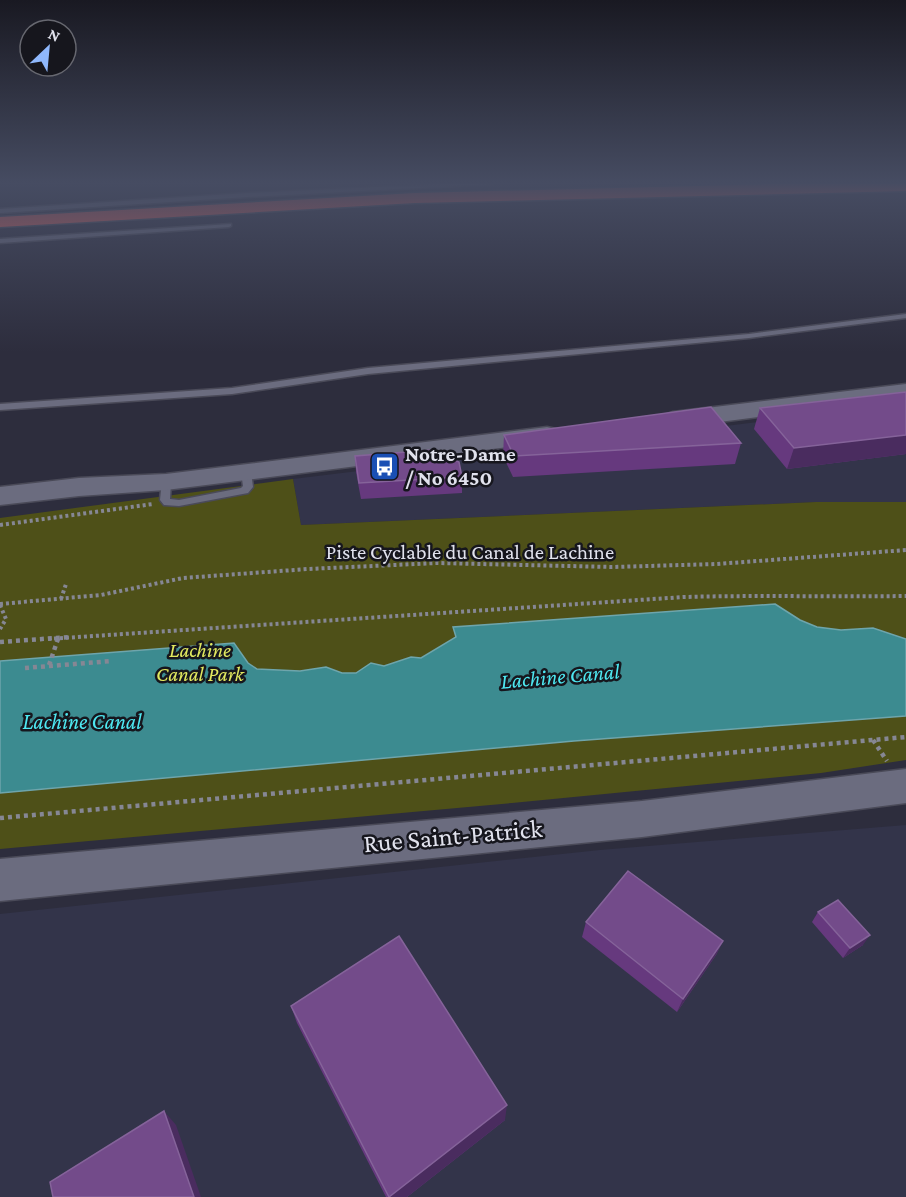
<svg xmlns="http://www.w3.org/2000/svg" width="906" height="1197" font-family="'Crimson Pro',serif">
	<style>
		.built { fill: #33344a }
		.green { fill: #4e5018 }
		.water { fill: #3c8b90; stroke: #6ea5ac; stroke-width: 1.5 }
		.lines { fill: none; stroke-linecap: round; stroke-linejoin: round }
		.service-casing { stroke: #4a4a58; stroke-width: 3 }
		.secondary-casing { stroke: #4a4a58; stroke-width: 3 }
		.motorway-casing { stroke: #4a4a58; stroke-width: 3 }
		.path-far1 { stroke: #868794; stroke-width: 4; stroke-dasharray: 3 3; stroke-linecap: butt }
		.path { stroke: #868794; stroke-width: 4.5; stroke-dasharray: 4 4; stroke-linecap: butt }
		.service { fill: #6b6c7f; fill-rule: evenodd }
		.secondary { fill: #6b6c7f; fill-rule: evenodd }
		.motorway { fill: #e86058; fill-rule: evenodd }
		.wall { fill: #66397e }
		.shaded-wall { fill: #4a2c5f }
		.building { fill: #734b8a; stroke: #85639a; stroke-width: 1.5 }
		.labels { text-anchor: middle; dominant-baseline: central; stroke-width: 5; stroke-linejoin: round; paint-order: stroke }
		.poi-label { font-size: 21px; font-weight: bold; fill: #e1e2ed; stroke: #16161d; text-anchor: start }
		.street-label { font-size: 21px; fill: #e1e2ed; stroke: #16161d }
		.park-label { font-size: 21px; font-style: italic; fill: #e2e960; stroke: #16161d }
		.water-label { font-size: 22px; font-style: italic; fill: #4ee8f1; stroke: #16161d }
		.near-street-label { font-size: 26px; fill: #e1e2ed; stroke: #16161d }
	</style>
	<rect width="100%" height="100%" fill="#2d2d3d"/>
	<!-- built -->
	<g class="built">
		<path d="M 906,404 L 906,502 L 816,502 L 301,525 L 293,479 Z"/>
		<path d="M 906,825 L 906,1197 L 0,1197 L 0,914 L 600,850 Z"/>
	</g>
	<!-- green -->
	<path class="green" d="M 293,479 L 301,525 L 816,502 L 906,502 L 906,760 L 821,773 L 512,803 L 0,849 L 0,518 Z"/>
	<!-- water -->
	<path class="water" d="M 775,604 L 800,620 L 817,627 L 841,630 L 873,628 L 906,639 L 906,716 L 574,741 L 0,793 L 0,661 L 234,643 L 248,663 L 257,669 L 300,671 L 326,667 L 342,673 L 356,673 L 371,663 L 384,666 L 411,657 L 421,658 L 456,637 L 453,627 Z"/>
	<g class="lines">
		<defs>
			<g id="service">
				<path d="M 442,184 L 491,184 L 247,197 L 0,213 L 0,209 L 247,193 Z"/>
				<path d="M 231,224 L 231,226 L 229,227 L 0,243 L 0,239 Z"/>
				<path d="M 906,314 L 906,318 L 749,338 L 368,374 L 232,394 L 0,410 L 0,404 L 232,388 L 368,368 L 749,334 Z"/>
				<path d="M 246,469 L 251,472 L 253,487 L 248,493 L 179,506 L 164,505 L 160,500 L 162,480 L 170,480 L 171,482 L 170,499 L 179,500 L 241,488 L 243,486 L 241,472 Z"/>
			</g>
			<g id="secondary">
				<path d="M 906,384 L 906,398 L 673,428 L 664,425 L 660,420 L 664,415 L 673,412 Z"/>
				<path d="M 547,427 L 556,429 L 560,435 L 556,441 L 166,490 L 79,496 L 0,505 L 0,487 L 79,478 L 166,474 Z"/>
				<path d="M 906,769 L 906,803 L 642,837 L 0,901 L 0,859 L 642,801 Z"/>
			</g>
			<path id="motorway" d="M 772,184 L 906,184 L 906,191 L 415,203 L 0,227 L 0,217 L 415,193 Z"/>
		</defs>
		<!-- service casing -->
		<use href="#service" class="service-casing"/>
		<!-- secondary casing -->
		<use href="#secondary" class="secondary-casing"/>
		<!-- motorway casing -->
		<use href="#motorway" class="motorway-casing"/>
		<!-- path-far1 -->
		<g class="path-far1">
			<path d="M 0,525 L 153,504"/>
			<path d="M 61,599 L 66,584"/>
			<path d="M 0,604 L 101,595 L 183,578 L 308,569 L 437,563 L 612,567 L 717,564 L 906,550"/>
			<path d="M 0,605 L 6,619 L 0,629"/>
			<path d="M 48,639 L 684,597 C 758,595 832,597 906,596"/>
		</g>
		<!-- path -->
		<g class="path">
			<path d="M 0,642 L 70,637"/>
			<path d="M 49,665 L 58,639"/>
			<path d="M 25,668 L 112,661"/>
			<path d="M 873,740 L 887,761"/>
			<path d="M 0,818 L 906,737"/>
		</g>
		<!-- service -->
		<use href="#service" class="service"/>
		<!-- secondary -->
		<use href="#secondary" class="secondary"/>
		<!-- motorway -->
		<use href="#motorway" class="motorway"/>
	</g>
	<!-- wall -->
	<g class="wall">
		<path d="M 906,392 L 906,454 L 787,469 L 754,429 L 760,408 Z"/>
		<path d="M 504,435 L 741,443 L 735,464 L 513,477 L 503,456 Z"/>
		<path d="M 355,456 L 462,477 L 462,493 L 361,499 L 356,472 Z"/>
		<path d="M 818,912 L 863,945 L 843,958 L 812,922 Z"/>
		<path d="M 586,922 L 723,941 L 716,955 L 677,1012 L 582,937 Z"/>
		<path d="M 291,1006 L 505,1120 L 407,1197 L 386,1197 L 297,1023 Z"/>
	</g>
	<!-- shaded-wall -->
	<g class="shaded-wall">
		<path d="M 906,435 L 906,454 L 787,469 L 794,448 Z"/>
		<path d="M 870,935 L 863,945 L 843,958 L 850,948 Z"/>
		<path d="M 723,941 L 716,955 L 677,1012 L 683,999 Z"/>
		<path d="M 507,1105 L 505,1120 L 407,1197 L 389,1197 Z"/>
		<path d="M 164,1111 L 176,1125 L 201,1197 L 194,1197 Z"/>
	</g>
	<!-- building -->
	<g class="building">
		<path d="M 906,392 L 906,435 L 794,448 L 760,408 Z"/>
		<path d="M 711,407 L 741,443 L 514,456 L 504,435 Z"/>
		<path d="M 433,450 L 459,462 L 462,477 L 359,483 L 355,456 Z"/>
		<path d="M 628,871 L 723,941 L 683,999 L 586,922 Z"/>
		<path d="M 838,900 L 870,935 L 850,948 L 818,912 Z"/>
		<path d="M 399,936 L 507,1105 L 389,1197 L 291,1006 Z"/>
		<path d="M 164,1111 L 194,1197 L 53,1197 L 50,1182 Z"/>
	</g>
	<!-- sky -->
	<linearGradient id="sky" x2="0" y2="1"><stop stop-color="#191922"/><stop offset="0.52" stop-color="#464c62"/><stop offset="1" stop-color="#464c62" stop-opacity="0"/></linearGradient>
	<rect width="906" height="352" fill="url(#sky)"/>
	<!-- icons -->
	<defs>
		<symbol id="bus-square" viewBox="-11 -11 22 22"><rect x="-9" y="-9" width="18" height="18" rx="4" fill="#1a4fb4" stroke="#16161d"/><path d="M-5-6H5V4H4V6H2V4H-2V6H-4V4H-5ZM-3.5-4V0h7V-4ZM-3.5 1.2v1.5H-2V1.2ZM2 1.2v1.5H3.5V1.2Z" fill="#fff"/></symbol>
	</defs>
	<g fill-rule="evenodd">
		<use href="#bus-square" x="368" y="450" width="33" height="33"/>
	</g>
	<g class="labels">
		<!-- poi labels -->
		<g class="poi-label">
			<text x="405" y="454">Notre-Dame<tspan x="405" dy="24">/ No 6450</tspan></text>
		</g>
		<!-- street labels -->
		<g class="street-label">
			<text x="470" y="552">Piste Cyclable du Canal de Lachine</text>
		</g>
		<!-- park labels -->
		<g class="park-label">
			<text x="200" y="650">Lachine<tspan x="200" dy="24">Canal Park</tspan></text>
		</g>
		<!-- water labels -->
		<g class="water-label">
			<text transform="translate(560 676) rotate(-5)">Lachine Canal</text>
			<text x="82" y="721">Lachine Canal</text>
		</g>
		<!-- near-street labels -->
		<g class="near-street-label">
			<text transform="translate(453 836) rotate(-5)">Rue Saint-Patrick</text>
		</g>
	</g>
	<!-- north arrow -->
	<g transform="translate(48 48) rotate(26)"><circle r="28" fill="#16161d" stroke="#676870" stroke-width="1.5"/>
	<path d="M0-4.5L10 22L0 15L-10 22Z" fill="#8fb8fd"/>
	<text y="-9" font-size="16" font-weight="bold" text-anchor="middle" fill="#e1e2ed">N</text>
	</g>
</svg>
